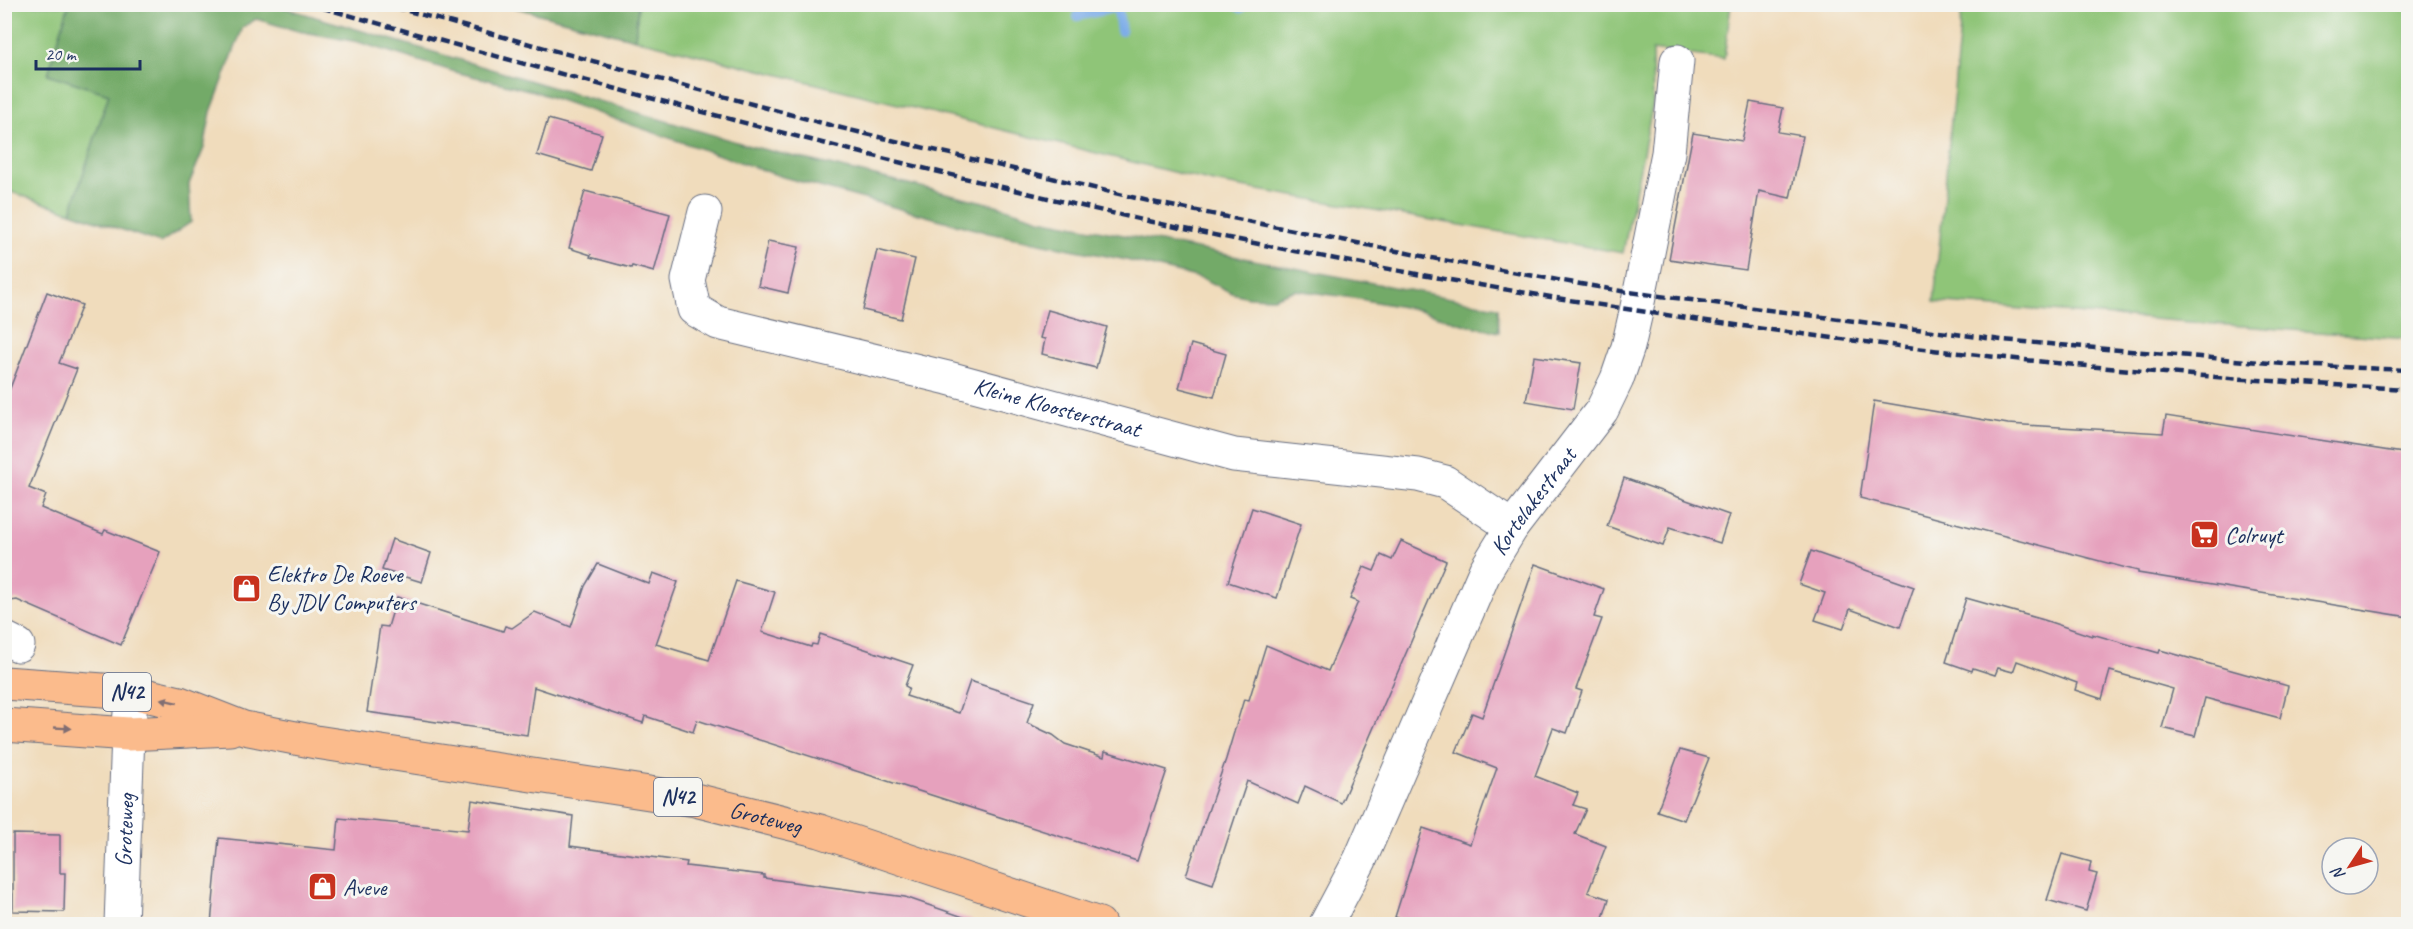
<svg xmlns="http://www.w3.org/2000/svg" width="2413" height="929" font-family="Caveat,sans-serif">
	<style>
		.green { fill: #8fc578; stroke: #557a6b; stroke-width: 1.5 }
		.forest { fill: #73aa68; stroke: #476c63; stroke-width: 1.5 }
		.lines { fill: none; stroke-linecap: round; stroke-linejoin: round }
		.stream { stroke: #7eade8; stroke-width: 10 }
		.building { fill: #e6a1bd }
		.minor-casing { stroke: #666c7f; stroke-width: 35 }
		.major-casing { stroke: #666c7f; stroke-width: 35 }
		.minor { stroke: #fff; stroke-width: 33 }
		.major { stroke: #fbbb8c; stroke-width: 33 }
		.rail { stroke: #1b2f5e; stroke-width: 4.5; stroke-dasharray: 9 4.5; stroke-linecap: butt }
		.oneway { fill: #806e73 }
		.labels { text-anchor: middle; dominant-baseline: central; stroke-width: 6; stroke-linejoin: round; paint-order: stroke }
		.shield { fill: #f6f6f2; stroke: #5d6b8a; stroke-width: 1.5 }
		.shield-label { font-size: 22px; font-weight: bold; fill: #1b2f5e }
		.street-label { font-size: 24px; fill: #1b2f5e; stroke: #f6f6f2 }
		.poi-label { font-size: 24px; fill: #1b2f5e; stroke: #f6f6f2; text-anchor: start }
	</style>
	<rect width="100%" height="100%" fill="#f6f6f2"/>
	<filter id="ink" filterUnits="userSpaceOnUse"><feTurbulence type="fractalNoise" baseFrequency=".0167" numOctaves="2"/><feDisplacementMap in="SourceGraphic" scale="12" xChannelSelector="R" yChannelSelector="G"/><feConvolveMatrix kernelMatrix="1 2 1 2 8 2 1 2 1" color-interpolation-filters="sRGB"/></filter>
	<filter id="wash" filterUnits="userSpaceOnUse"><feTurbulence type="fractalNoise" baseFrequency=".008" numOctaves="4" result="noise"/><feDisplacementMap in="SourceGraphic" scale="24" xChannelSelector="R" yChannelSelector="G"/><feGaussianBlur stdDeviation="1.35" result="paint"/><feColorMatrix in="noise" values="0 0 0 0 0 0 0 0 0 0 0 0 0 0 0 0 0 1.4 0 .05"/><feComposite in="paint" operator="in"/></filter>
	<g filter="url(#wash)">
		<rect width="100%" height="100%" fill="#f0dcbc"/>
		<!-- green -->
		<g class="green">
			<path d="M 638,4 L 1731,5 L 1724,59 L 1652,50 L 1653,103 L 1623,253 L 1213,182 L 635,39 Z"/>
			<path d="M 5,5 L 69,5 L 48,74 L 109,94 L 71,212 L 5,190 Z"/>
			<path d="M 1962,5 L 2408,5 L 2408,339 L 1934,302 Z"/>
		</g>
		<!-- forest -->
		<g class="forest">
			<path d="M 69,4 L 272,4 L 282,7 L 750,146 L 996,205 L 1040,219 L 1498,307 L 1499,332 L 1459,323 L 1419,310 L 1354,298 L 1295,290 L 1273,298 L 1248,297 L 1232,293 L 1204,279 L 1122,259 L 989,233 L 783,177 L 533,91 L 455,72 L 358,42 L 298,31 L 256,19 L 243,27 L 211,112 L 204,148 L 189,184 L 191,222 L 160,243 L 71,212 L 109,94 L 48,74 Z"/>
			<path d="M 505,5 L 638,5 L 635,39 Z"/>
		</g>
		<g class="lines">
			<!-- stream -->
			<g class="stream">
				<path d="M 1117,4 L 1121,31"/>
				<path d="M 1235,4 L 1241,8"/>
				<path d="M 1077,16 L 1118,7"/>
			</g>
		</g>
		<g id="blocks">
			<!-- building -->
			<g class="building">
				<path d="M 1750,102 L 1783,108 L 1778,132 L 1803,136 L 1790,198 L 1759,191 L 1746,270 L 1669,259 L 1693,133 L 1742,141 Z"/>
				<path d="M 548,119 L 602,134 L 591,171 L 537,155 Z"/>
				<path d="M 585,191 L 670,214 L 654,272 L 632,266 L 631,268 L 590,257 L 591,255 L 569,248 Z"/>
				<path d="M 768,241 L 799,247 L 788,293 L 758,286 Z"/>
				<path d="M 877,250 L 915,259 L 901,319 L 863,310 Z"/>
				<path d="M 47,292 L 82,305 L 59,363 L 77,369 L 29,488 L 46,495 L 41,508 L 103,534 L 105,530 L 160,552 L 121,645 L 17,600 L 4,602 L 4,404 Z"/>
				<path d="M 1048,310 L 1107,327 L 1096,368 L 1042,354 L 1045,339 L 1040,338 Z"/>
				<path d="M 1191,344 L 1226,354 L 1214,397 L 1179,388 Z"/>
				<path d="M 1534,356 L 1581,363 L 1573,409 L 1526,401 Z"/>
				<path d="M 1874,401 L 2008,424 L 2163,433 L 2166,416 L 2409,454 L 2409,617 L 2138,573 L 2138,571 L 1860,498 Z"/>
				<path d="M 1624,478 L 1729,515 L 1720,543 L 1670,527 L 1663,546 L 1607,526 Z"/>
				<path d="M 1252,508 L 1301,524 L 1277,598 L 1228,582 Z"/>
				<path d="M 392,539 L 431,553 L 422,582 L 382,570 Z"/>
				<path d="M 1401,541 L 1446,561 L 1341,803 L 1305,786 L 1298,804 L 1247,781 L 1213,884 L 1186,875 L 1226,759 L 1244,699 L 1249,700 L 1266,645 L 1328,671 L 1358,602 L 1350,599 L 1364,567 L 1374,571 L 1381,555 L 1392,560 Z"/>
				<path d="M 1811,551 L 1914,587 L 1900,627 L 1850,609 L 1843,629 L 1815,620 L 1825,593 L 1799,584 Z"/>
				<path d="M 598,564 L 649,584 L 653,573 L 678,582 L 656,644 L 709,660 L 736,581 L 775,592 L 762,632 L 811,647 L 812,644 L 817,645 L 820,634 L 913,665 L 905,686 L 909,688 L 906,696 L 959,713 L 970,681 L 1034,702 L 1027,723 L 1053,735 L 1065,744 L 1104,757 L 1105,751 L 1167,770 L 1137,861 L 697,720 L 693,732 L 645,716 L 643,723 L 534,687 L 527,735 L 367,712 L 380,626 L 388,627 L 397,597 L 503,631 L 505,626 L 512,628 L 535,612 L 571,627 L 585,586 Z"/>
				<path d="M 1535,564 L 1604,589 L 1594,617 L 1602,619 L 1576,689 L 1582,691 L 1567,733 L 1553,728 L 1535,776 L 1578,793 L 1573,805 L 1586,809 L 1575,834 L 1606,846 L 1588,892 L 1609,899 L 1601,924 L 1416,924 L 1395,917 L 1423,828 L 1470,844 L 1497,768 L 1456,752 L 1472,713 L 1482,717 Z"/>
				<path d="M 1966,598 L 2044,620 L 2092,636 L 2092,634 L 2159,653 L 2160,650 L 2288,686 L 2280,718 L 2205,698 L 2195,736 L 2162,728 L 2173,689 L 2110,671 L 2102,699 L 2075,690 L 2077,683 L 2017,661 L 2013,672 L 1998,668 L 1995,675 L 1973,668 L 1972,671 L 1946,662 Z"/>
				<path d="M 1680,750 L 1709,758 L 1684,820 L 1657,811 Z"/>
				<path d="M 472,800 L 573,816 L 570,846 L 687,862 L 686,866 L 764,875 L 764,878 L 905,897 L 972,920 L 971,924 L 211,924 L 219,838 L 336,850 L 339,818 L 468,830 Z"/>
				<path d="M 13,834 L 60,835 L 60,873 L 65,873 L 64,912 L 13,911 Z"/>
				<path d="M 2062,854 L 2091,862 L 2089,872 L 2097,874 L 2086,911 L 2047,900 Z"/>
			</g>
		</g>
	</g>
	<g filter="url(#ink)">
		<use href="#blocks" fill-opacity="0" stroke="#666c7f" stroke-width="1.5"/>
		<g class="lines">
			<defs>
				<g id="minor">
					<path id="s1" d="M 705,212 L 688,280 L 694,309 L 718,323 L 948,378 L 1234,455 L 1418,475 L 1445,482 L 1512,527"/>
					<path d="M 4,638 L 18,645"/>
					<path id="s2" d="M 121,924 L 128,734 L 132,692"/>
					<path id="s3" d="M 1326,924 L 1360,860 L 1485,571 L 1512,527 L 1602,410 L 1617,379 L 1628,347 L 1636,312 L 1668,153 L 1677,61"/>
				</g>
				<g id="major">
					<path id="s4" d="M 4,683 L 132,692 L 180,703 L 244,728 L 316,742 L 695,800 L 820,831 L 1099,924"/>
					<path d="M 4,725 L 128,734 L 230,729"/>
				</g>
			</defs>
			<!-- minor casing -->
			<use href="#minor" class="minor-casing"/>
			<!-- major casing -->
			<use href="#major" class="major-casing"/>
			<!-- minor -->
			<use href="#minor" class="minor"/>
			<!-- major -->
			<use href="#major" class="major"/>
			<!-- rail -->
			<g class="rail">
				<path d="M 309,4 C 534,67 758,129 985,183 C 1041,196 1096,210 1152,222 C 1566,310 1985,368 2408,389"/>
				<path d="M 382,4 L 837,127 L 1157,203 L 1437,259 L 1621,291 L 2002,340 L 2294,365 L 2408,370"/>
			</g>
		</g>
		<!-- one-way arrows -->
		<defs><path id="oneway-solid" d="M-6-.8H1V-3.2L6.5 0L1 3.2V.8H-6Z" transform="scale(1.5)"/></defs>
		<g class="oneway">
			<use href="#oneway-solid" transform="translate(169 701) rotate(-167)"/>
			<use href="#oneway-solid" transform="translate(63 728) rotate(3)"/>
		</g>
	</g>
	<!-- icons -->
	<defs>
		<symbol id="supermarket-square" viewBox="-11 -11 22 22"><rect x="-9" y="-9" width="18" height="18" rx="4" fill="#c8321e" stroke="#f6f6f2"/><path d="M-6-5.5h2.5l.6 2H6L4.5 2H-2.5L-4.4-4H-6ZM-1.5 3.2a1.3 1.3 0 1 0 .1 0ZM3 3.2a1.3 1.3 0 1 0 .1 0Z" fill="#fff"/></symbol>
		<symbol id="shop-square" viewBox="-11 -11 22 22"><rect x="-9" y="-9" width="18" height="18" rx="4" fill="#c8321e" stroke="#f6f6f2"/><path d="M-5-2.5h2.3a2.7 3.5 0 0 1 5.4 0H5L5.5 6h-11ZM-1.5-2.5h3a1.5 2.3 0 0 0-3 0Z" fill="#fff"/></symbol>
	</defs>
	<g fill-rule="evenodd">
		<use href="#supermarket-square" x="2188" y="518" width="33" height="33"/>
		<use href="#shop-square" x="230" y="572" width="33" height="33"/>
		<use href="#shop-square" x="306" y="870" width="33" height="33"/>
	</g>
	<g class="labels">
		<!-- shield labels -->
		<g class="shield">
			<rect x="103" y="673" width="48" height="38" rx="4.5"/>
			<rect x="654" y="778" width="48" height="38" rx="4.5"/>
		</g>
		<g class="shield-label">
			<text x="127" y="692">N42</text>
			<text x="678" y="797">N42</text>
		</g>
		<!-- street labels -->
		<g class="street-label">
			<text stroke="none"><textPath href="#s1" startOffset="477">Kleine Kloosterstraat</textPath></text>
			<text stroke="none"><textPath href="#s3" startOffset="472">Kortelakestraat</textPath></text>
			<text stroke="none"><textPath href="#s4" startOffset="776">Groteweg</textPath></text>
			<text stroke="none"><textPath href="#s2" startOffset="94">Groteweg</textPath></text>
		</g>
		<!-- poi labels -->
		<g class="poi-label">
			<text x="2225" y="535">Colruyt</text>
			<text x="267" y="574">Elektro De Roeve<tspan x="267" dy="28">By JDV Computers</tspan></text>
			<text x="343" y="887">Aveve</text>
		</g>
	</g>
	<!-- margin -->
	<rect width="2413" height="929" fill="none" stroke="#f6f6f2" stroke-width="24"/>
	<!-- north arrow -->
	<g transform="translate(2350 866) rotate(234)"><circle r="28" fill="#f6f6f2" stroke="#9ea6b7" stroke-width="1.5"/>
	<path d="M0-4.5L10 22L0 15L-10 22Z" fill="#c8321e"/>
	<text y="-9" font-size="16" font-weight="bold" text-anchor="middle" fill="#1b2f5e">N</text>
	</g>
	<!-- scale -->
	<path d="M36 60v9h104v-9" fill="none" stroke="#1b2f5e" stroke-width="3"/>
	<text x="45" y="60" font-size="18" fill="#1b2f5e" stroke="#f6f6f2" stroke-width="4.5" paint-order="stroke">20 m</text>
</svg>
